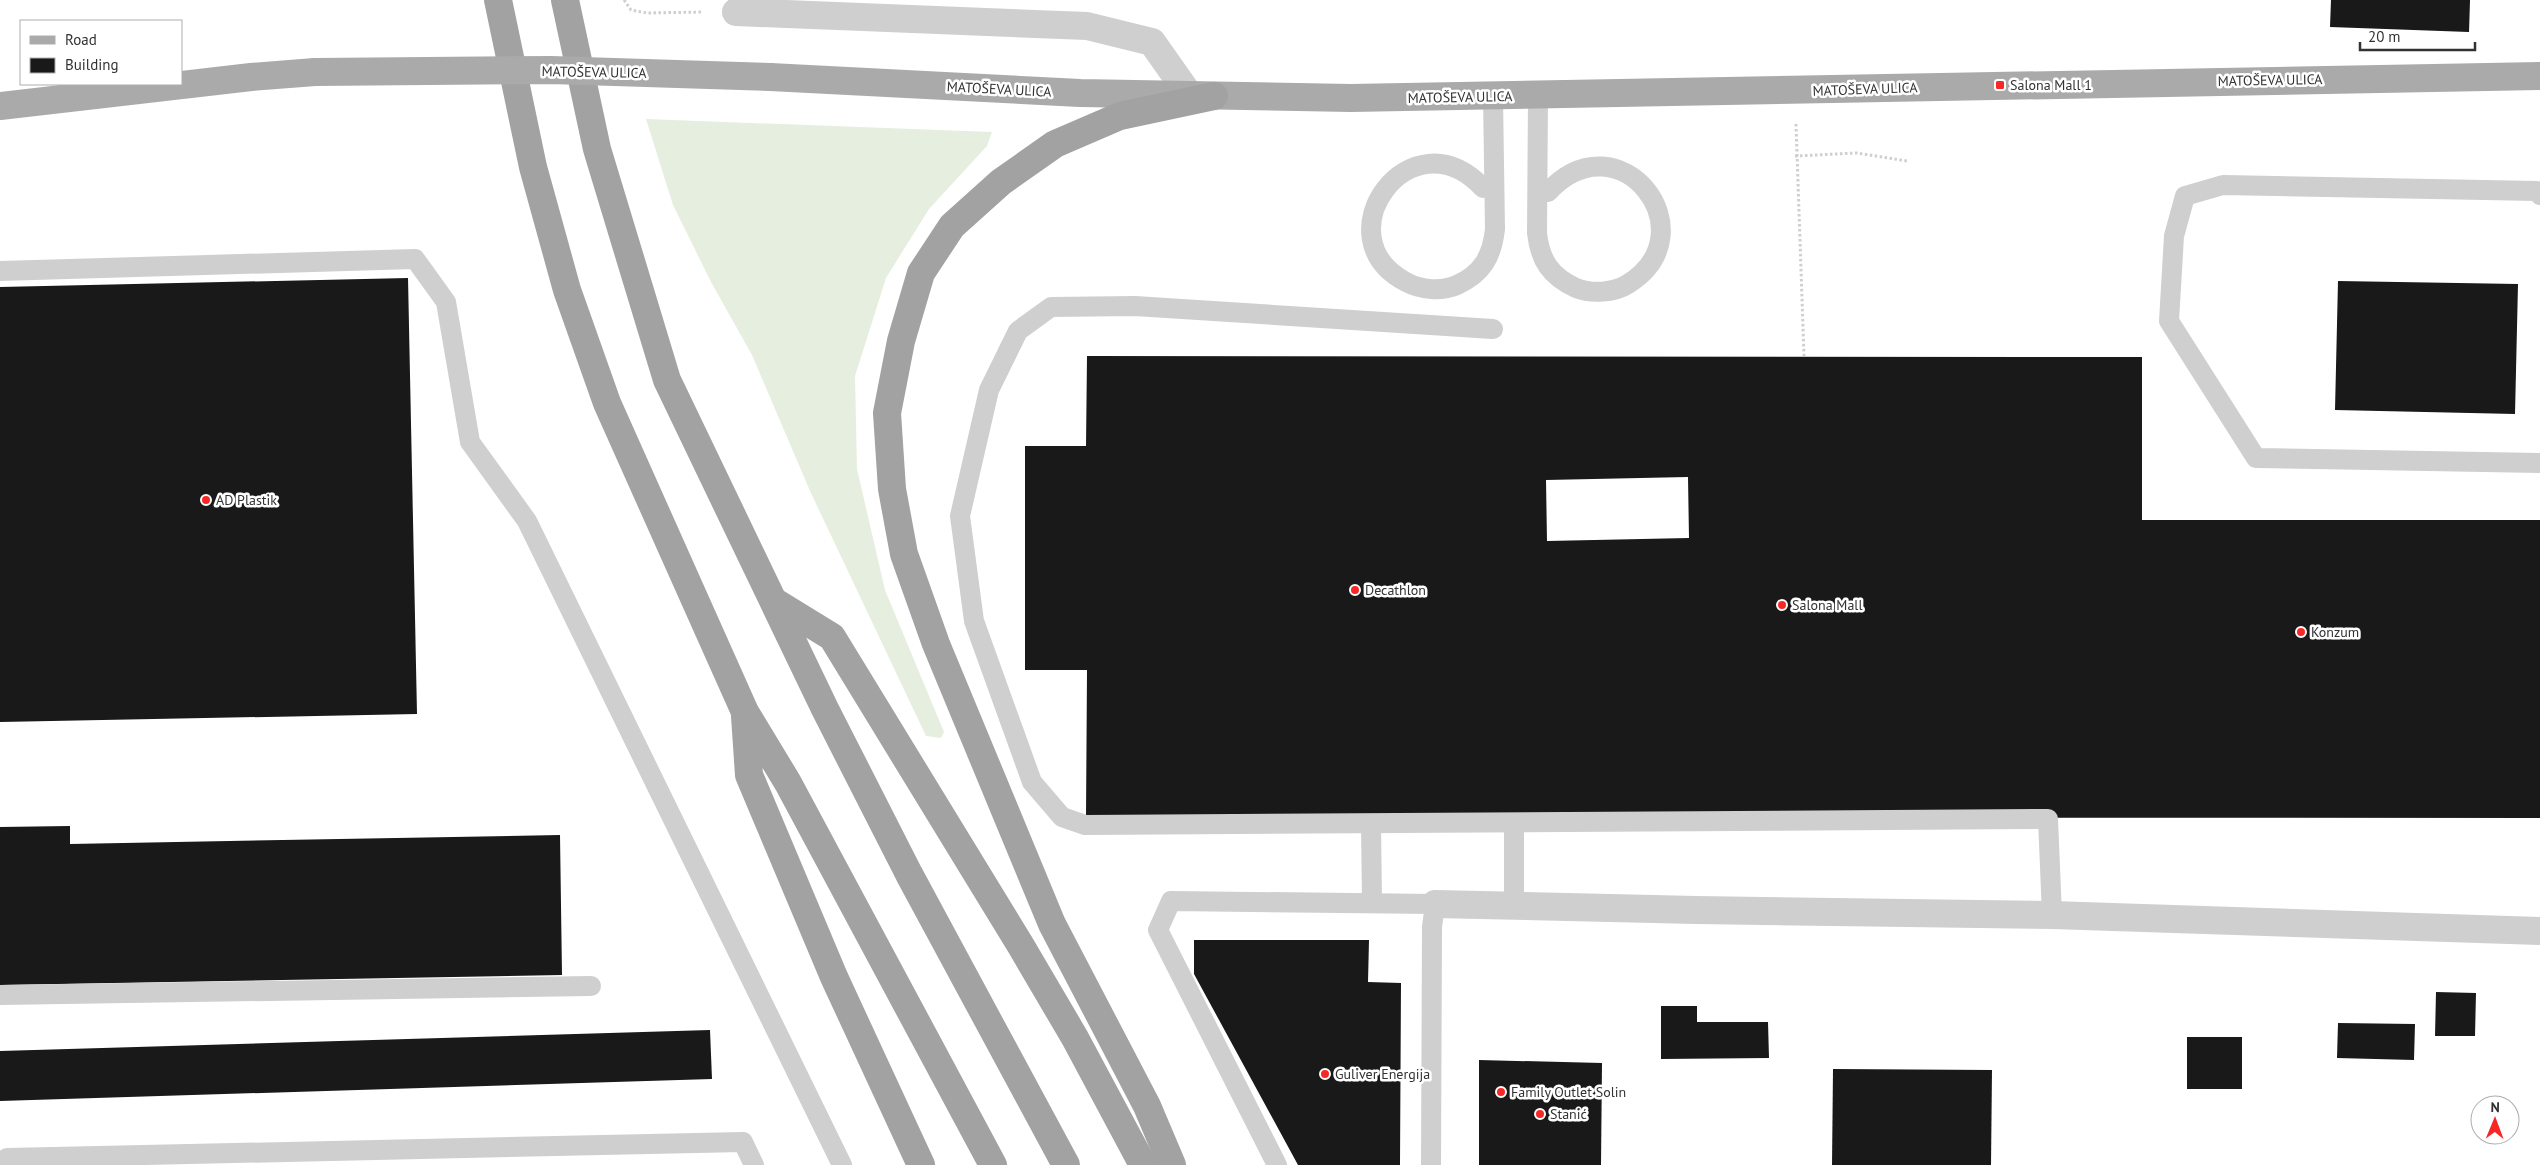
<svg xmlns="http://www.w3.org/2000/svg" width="2540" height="1165" font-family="'PT Sans',sans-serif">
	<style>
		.grass { fill: #e6efdf }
		.building { fill: #191919; fill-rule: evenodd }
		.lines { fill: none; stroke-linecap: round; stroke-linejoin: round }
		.path { stroke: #cfcfcf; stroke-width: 3; stroke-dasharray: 2.5 2.5; stroke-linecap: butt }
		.service { stroke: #cfcfcf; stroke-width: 20 }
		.minor { stroke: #cfcfcf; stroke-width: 28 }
		.primary { stroke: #aaa; stroke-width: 28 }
		.trunk { stroke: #a2a2a2; stroke-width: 28 }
		.primary-bridge { stroke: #aaa; stroke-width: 28 }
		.poi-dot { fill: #f62826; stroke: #fff; stroke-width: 2 }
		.labels { text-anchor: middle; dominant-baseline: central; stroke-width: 5; stroke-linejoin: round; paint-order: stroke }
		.street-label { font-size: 14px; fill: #323232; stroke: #fff }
		.poi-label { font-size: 14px; fill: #323232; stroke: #fff; text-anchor: start }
	</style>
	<rect width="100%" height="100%" fill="#fff"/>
	<!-- grass -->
	<path class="grass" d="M 646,119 L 992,132 L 987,146 L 929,209 L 886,278 L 855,376 L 857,469 L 885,590 L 944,732 L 941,738 L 926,736 L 810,491 L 752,355 L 711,282 L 673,205 Z"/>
	<!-- building -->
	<g class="building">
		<path d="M 2331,0 L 2470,0 L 2469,32 L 2330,27 Z"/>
		<path d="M 408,278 L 417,714 L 0,722 L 0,287 Z"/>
		<path d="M 2338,281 L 2518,284 L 2515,414 L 2335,410 Z"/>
		<path d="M 1087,356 L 2142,357 L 2142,520 L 2540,520 L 2540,818 L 1086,817 L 1087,670 L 1025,670 L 1025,446 L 1086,446 ZM 1688,477 L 1689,538 L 1547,541 L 1546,480 Z"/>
		<path d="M 70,826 L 70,844 L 560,835 L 562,975 L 0,985 L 0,827 Z"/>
		<path d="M 1194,940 L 1369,940 L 1368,982 L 1401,983 L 1400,1165 L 1298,1165 L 1194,974 Z"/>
		<path d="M 2436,992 L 2476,993 L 2475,1036 L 2435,1036 Z"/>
		<path d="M 1661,1006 L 1697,1006 L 1697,1022 L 1768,1022 L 1769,1058 L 1661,1059 Z"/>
		<path d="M 2338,1023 L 2415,1024 L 2414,1060 L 2337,1058 Z"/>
		<path d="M 710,1030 L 712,1079 L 0,1101 L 0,1051 Z"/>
		<rect x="2187" y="1037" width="55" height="52"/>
		<path d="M 1479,1060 L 1602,1063 L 1601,1165 L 1479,1165 Z"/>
		<path d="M 1833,1069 L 1992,1070 L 1991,1165 L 1832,1165 Z"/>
	</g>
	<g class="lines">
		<!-- path -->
		<g class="path">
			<path d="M 624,0 L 631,10 L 647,13 L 703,12"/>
			<path d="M 1796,124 L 1804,356"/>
			<path d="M 1795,156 L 1857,153 L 1907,161"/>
		</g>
		<!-- service -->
		<g class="service">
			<path d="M 1538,97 L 1537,233 C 1540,260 1550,276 1576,288 C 1591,294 1614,293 1628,284 C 1711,232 1619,115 1548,192"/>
			<path d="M 1483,188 C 1411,111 1320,237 1406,282 C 1421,290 1441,292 1457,285 C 1483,273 1492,256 1495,229 L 1493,97"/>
			<path d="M 2540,195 L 2537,191 L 2223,185 L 2185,196 L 2174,236 L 2169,321 L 2256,458 L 2540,463"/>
			<path d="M 0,271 L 415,259 L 446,302 L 470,442 L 527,521 L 842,1165"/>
			<path d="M 1493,329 L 1135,306 L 1051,307 L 1018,331 L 989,390 L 960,516 L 974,621 L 1032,782 L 1062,817 L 1085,825 L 2048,819 L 2052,915"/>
			<path d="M 1371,824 L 1372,902"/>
			<path d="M 1514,905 L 1514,823"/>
			<path d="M 0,995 L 591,986"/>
			<path d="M 7,1158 L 743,1142 L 754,1165"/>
			<path d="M 1277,1165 L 1158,930 L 1171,901 L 1435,904 L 1432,927 L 1431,1165"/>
		</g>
		<!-- minor -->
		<g class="minor">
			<path d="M 736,12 L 1087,26 L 1152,42 L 1190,96"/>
			<path d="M 1435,904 L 1696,910 L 2052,915 L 2540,931"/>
		</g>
		<!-- primary -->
		<g class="primary">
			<path d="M 770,77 L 1080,93 L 1351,98 L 2540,76"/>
			<path d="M 0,106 L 251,77 L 315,72"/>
		</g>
		<!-- trunk -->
		<g class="trunk">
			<path d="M 498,0 L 533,167 L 567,290 L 607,403 L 745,712 L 788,783 L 993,1165"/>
			<path d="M 565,0 L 597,149 L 667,380 L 825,709 L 909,874 L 1066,1165"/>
			<path d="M 775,602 L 832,637 L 1021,946 L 1075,1038 L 1143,1165"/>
			<path d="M 745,716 L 749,775 L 834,977 L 921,1165"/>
			<path d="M 1172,1165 L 1147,1106 L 1052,924 L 936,644 L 904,554 L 892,489 L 887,413 L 901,341 L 921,273 L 952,226 L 1001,182 L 1055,144 L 1120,116 L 1214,96"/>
		</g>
		<!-- primary-bridge -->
		<path class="primary-bridge" d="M 315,72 L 551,70 L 770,77"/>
	</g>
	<!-- markers -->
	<g class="poi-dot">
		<rect x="1995" y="80" width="10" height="10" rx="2.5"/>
		<circle cx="206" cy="500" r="5"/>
		<circle cx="1355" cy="590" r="5"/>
		<circle cx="1782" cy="605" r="5"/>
		<circle cx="2301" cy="632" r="5"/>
		<circle cx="1325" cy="1074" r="5"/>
		<circle cx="1501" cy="1092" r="5"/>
		<circle cx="1540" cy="1114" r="5"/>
	</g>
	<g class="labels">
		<!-- street labels -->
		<g class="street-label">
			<text transform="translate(594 72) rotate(1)">MATOŠEVA ULICA</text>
			<text transform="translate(2270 80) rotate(-1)">MATOŠEVA ULICA</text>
			<text transform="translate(999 89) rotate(3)">MATOŠEVA ULICA</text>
			<text transform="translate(1865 89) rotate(-2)">MATOŠEVA ULICA</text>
			<text transform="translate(1460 97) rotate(-1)">MATOŠEVA ULICA</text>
		</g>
		<!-- poi labels -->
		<g class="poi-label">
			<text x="2010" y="85">Salona Mall 1</text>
			<text x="216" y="500">AD Plastik</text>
			<text x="1365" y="590">Decathlon</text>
			<text x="1792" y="605">Salona Mall</text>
			<text x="2311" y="632">Konzum</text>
			<text x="1335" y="1074">Guliver Energija</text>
			<text x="1511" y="1092">Family Outlet Solin</text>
			<text x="1550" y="1114">Stanić</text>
		</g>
	</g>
	<!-- legend -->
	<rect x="20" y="20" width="162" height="65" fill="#ffffff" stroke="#adadad"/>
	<rect x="30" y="36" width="25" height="8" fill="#aaaaaa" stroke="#adadad"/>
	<text x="65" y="45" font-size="15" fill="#323232">Road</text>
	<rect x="30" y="58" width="25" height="15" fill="#191919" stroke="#adadad"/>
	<text x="65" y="70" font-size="15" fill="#323232">Building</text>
	<!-- north arrow -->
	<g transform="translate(2495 1120) rotate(1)"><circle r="24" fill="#ffffff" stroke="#adadad"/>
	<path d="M0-4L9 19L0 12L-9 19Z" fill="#f62826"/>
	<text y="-8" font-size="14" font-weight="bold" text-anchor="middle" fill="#323232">N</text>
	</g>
	<!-- scale -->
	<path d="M2360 42v8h115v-8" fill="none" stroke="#323232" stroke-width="2.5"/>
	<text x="2368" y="42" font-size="15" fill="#323232" stroke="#ffffff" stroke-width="4" paint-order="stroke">20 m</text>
</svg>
